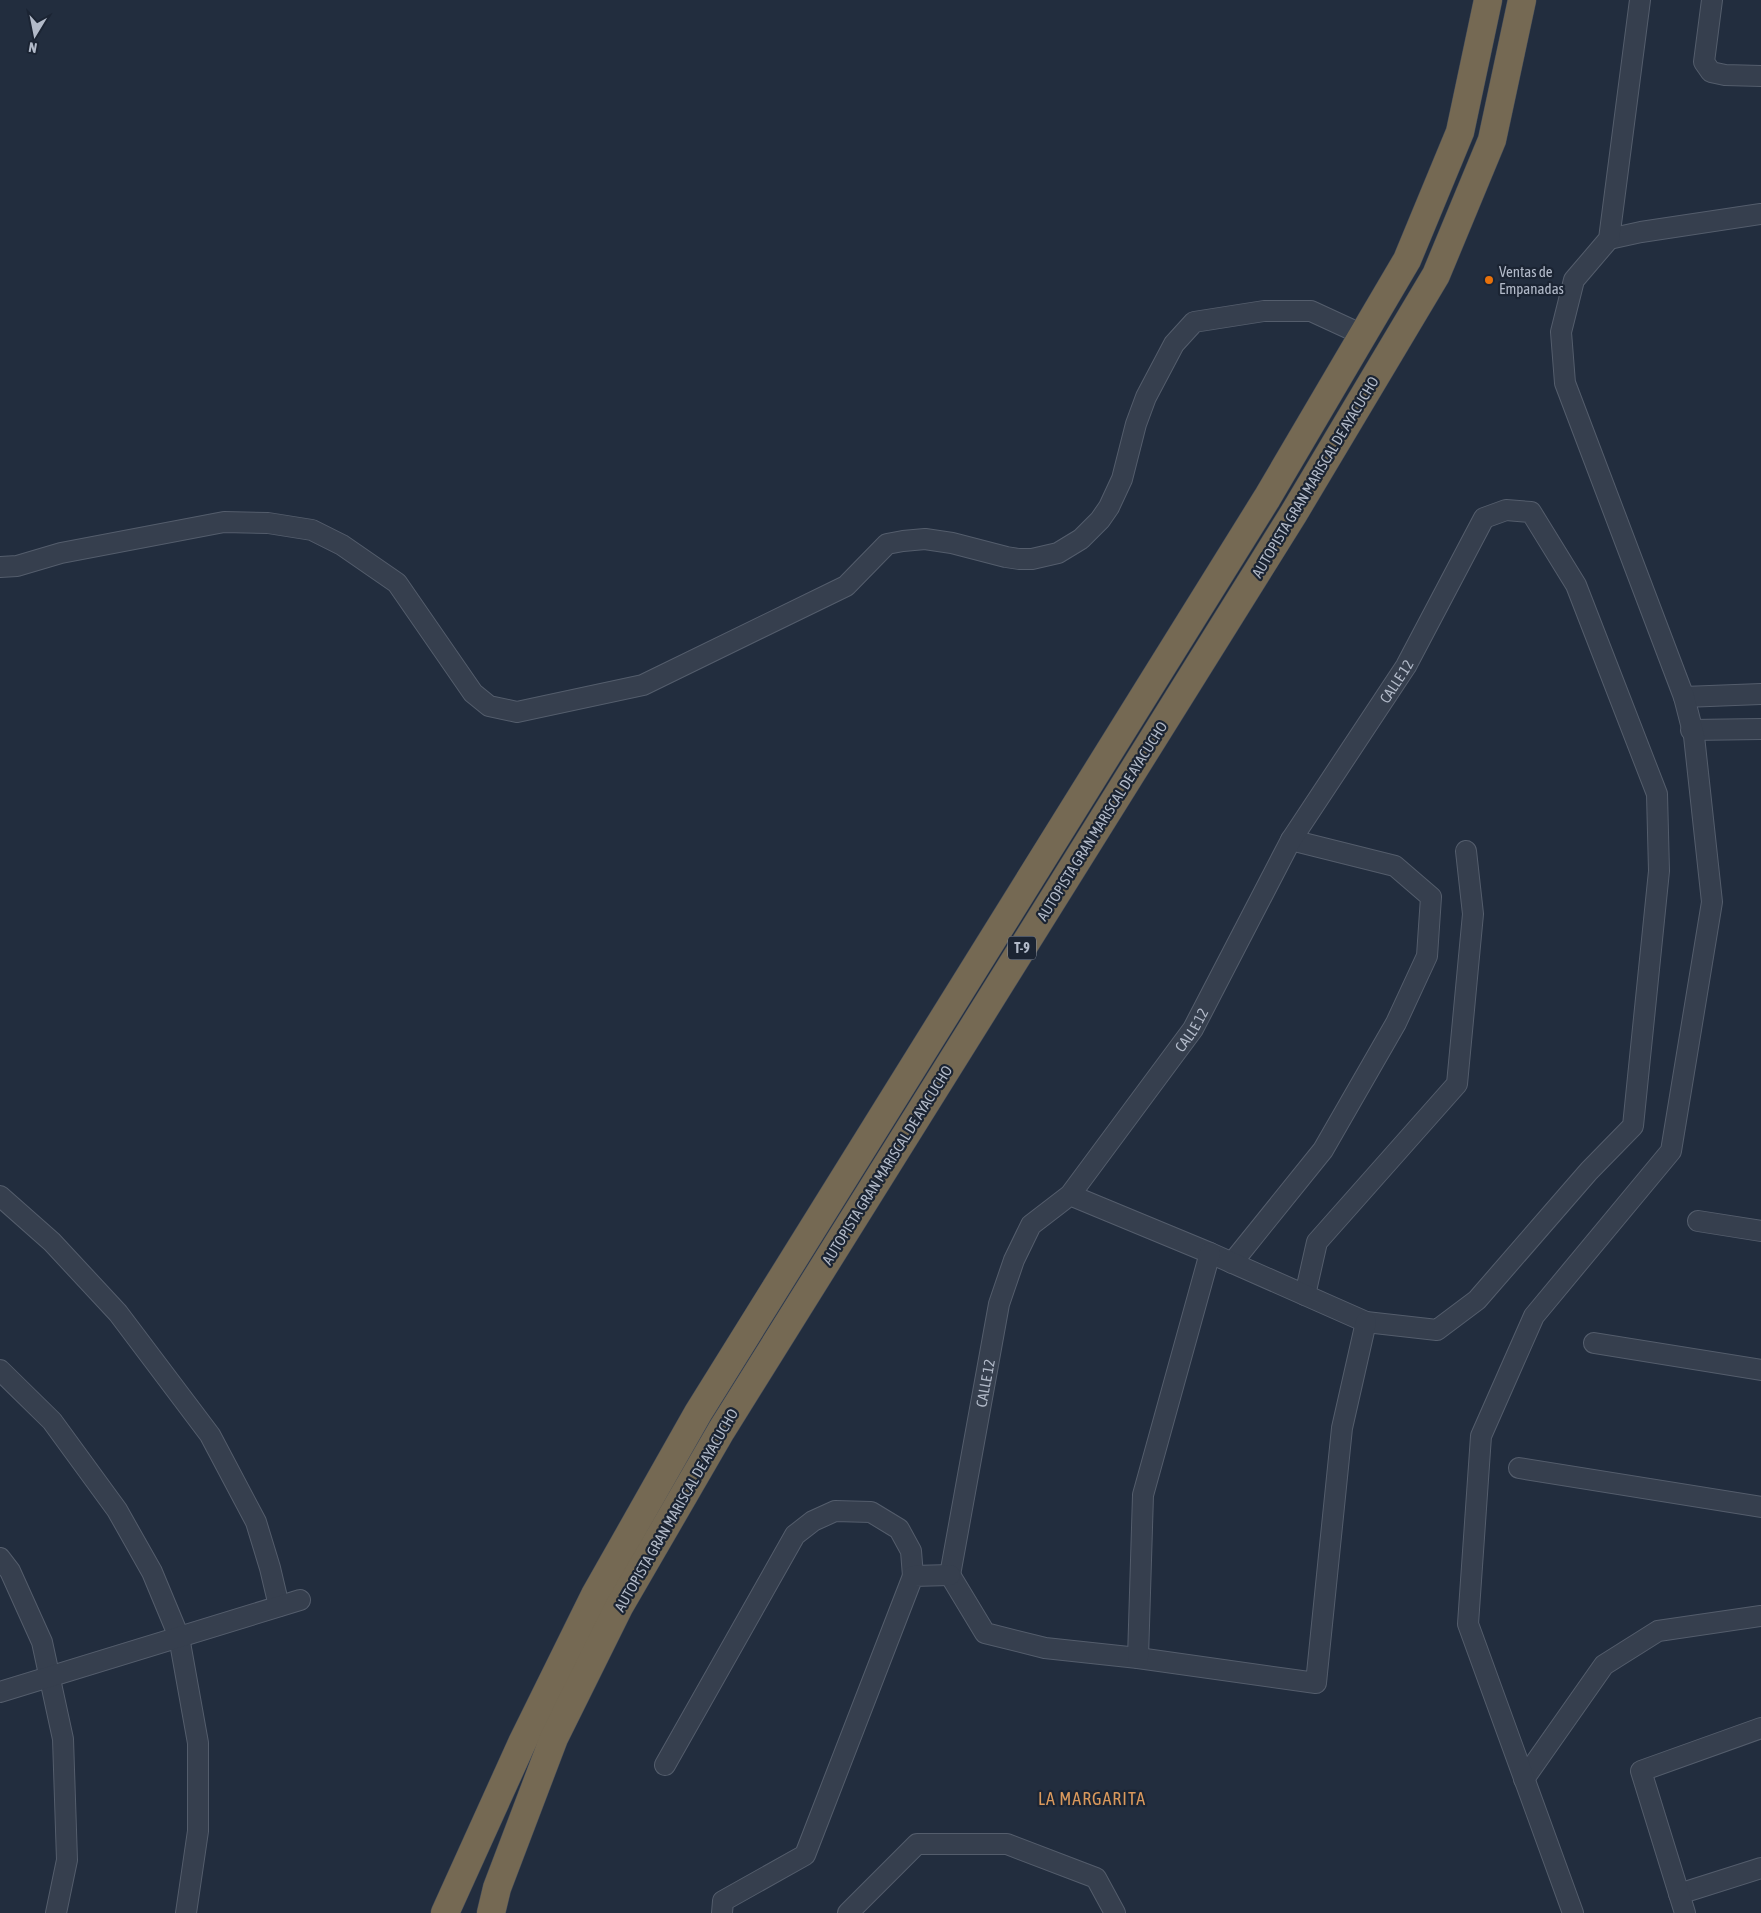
<svg xmlns="http://www.w3.org/2000/svg" width="1761" height="1913" font-family="'Asap Condensed',sans-serif">
	<style>
		.lines { fill: none; stroke-linecap: round; stroke-linejoin: round }
		.minor-casing { stroke: #545d6c; stroke-width: 22 }
		.highway-casing { stroke: #414a59; stroke-width: 29 }
		.minor { stroke: #363f4e; stroke-width: 20 }
		.highway { stroke: #756953; stroke-width: 28 }
		.food-dot { fill: #e8710a; stroke: #1b2433; stroke-width: 2 }
		.labels { text-anchor: middle; dominant-baseline: central; stroke-width: 4.5; stroke-linejoin: round; paint-order: stroke }
		.shield { fill: #1b2433; stroke: #858d9c; stroke-width: 1 }
		.shield-label { font-size: 14px; font-weight: bold; fill: #b2bac9 }
		.poi-label { font-size: 15px; fill: #b2bac9; stroke: #1b2433; text-anchor: start }
		.street-label { font-size: 15px; fill: #b2bac9; stroke: #1b2433 }
		.quarter-label { font-size: 18px; letter-spacing: 1px; fill: #da995c; stroke: #1b2433 }
	</style>
	<rect width="100%" height="100%" fill="#222d3e"/>
	<g class="lines">
		<defs>
			<g id="minor">
				<path d="M 1712,0 L 1704,62 L 1711,72 L 1725,75 L 1761,76"/>
				<path d="M 1609,239 L 1641,232 L 1761,214"/>
				<path d="M 0,567 L 17,566 L 61,553 L 224,522 L 268,523 L 312,530 L 342,545 L 397,583 L 473,693 L 489,706 L 517,712 L 643,685 L 846,586 L 887,544 L 903,541 L 925,539 L 952,543 L 1006,557 L 1019,559 L 1032,559 L 1058,553 L 1081,539 L 1100,520 L 1109,507 L 1122,479 L 1136,424 L 1146,397 L 1174,344 L 1194,322 L 1264,311 L 1311,311 L 1363,335"/>
				<path d="M 1684,697 L 1761,694"/>
				<path d="M 1691,730 L 1761,729"/>
				<path d="M 0,1196 L 52,1242 L 118,1313 L 210,1435 L 256,1522 L 270,1568 L 279,1606"/>
				<path d="M 1698,1221 L 1761,1231"/>
				<path d="M 1232,1263 L 1323,1150 L 1396,1023 L 1427,956 L 1431,897 L 1395,866 L 1291,840"/>
				<path d="M 1305,1295 L 1317,1242 L 1457,1084 L 1473,914 L 1466,851"/>
				<path d="M 1594,1343 L 1761,1370"/>
				<path d="M 0,1370 L 52,1421 L 117,1510 L 152,1572 L 179,1637 L 198,1743 L 198,1831 L 186,1913"/>
				<path d="M 1519,1468 L 1761,1507"/>
				<path d="M 0,1558 L 10,1571 L 42,1642 L 63,1739 L 67,1860 L 56,1913"/>
				<path id="s1" d="M 950,1575 L 999,1304 L 1014,1260 L 1031,1225 L 1070,1195 L 1193,1029 L 1291,840 L 1406,666 L 1484,518 L 1506,510 L 1531,512 L 1576,585 L 1657,794 L 1659,871 L 1633,1126 L 1589,1171 L 1477,1300 L 1437,1330 L 1366,1322 L 1210,1253 L 1070,1195"/>
				<path d="M 950,1575 L 985,1633 L 1045,1648 L 1138,1658 L 1316,1683 L 1342,1428 L 1366,1322"/>
				<path d="M 1138,1658 L 1143,1495 L 1210,1253"/>
				<path d="M 0,1692 L 300,1600"/>
				<path d="M 665,1765 L 795,1535 L 813,1521 L 835,1511 L 871,1512 L 899,1529 L 911,1551 L 913,1576"/>
				<path d="M 1524,1779 L 1604,1665 L 1658,1631 L 1761,1616"/>
				<path d="M 1679,1894 L 1761,1868"/>
				<path d="M 722,1913 L 723,1901 L 805,1855 L 913,1576 L 950,1575"/>
				<path d="M 848,1913 L 917,1844 L 1007,1844 L 1096,1878 L 1115,1913"/>
				<path d="M 1573,1913 L 1468,1624 L 1481,1436 L 1534,1316 L 1671,1151 L 1712,902 L 1694,736 L 1684,697 L 1565,383 L 1561,332 L 1574,280 L 1609,239 L 1640,0"/>
				<path d="M 1685,1913 L 1641,1771 L 1761,1728"/>
			</g>
			<g id="highway">
				<path d="M 445,1913 L 522,1743 L 595,1595 L 698,1413 L 1267,498 L 1407,260 L 1460,132 L 1488,0"/>
				<path d="M 491,1913 L 497,1888 L 554,1738 L 619,1607 L 721,1431 L 1294,513 L 1436,275 L 1492,140 L 1522,0"/>
			</g>
		</defs>
		<!-- minor casing -->
		<use href="#minor" class="minor-casing"/>
		<!-- highway casing -->
		<use href="#highway" class="highway-casing"/>
		<!-- minor -->
		<use href="#minor" class="minor"/>
		<!-- highway -->
		<use href="#highway" class="highway"/>
	</g>
	<!-- markers -->
	<circle class="food-dot" cx="1489" cy="280" r="5"/>
	<g class="labels">
		<!-- shield labels -->
		<rect class="shield" x="1008" y="936.5" width="28" height="23" rx="4"/>
		<g class="shield-label">
			<text x="1022" y="948">T-9</text>
		</g>
		<!-- poi labels -->
		<g class="poi-label">
			<text x="1499" y="271">Ventas de<tspan x="1499" dy="17">Empanadas</tspan></text>
		</g>
		<!-- street labels -->
		<g class="street-label">
			<text transform="translate(1315 477) rotate(-59)">AUTOPISTA GRAN MARISCAL DE AYACUCHO</text>
			<text stroke="none"><textPath href="#s1" startOffset="1020">CALLE 12</textPath></text>
			<text transform="translate(1102 821) rotate(-58)">AUTOPISTA GRAN MARISCAL DE AYACUCHO</text>
			<text stroke="none"><textPath href="#s1" startOffset="615">CALLE 12</textPath></text>
			<text transform="translate(887 1165) rotate(-58)">AUTOPISTA GRAN MARISCAL DE AYACUCHO</text>
			<text stroke="none"><textPath href="#s1" startOffset="195">CALLE 12</textPath></text>
			<text transform="translate(676 1510) rotate(-60)">AUTOPISTA GRAN MARISCAL DE AYACUCHO</text>
		</g>
		<!-- quarter labels -->
		<g class="quarter-label">
			<text x="1092" y="1798">LA MARGARITA</text>
		</g>
	</g>
	<!-- north arrow -->
	<g transform="translate(35 35) rotate(190)" stroke="#1b2433" stroke-width="4" paint-order="stroke">
	<path d="M0-4L9 19L0 12L-9 19Z" fill="#b2bac9"/>
	<text y="-8" font-size="14" font-weight="bold" text-anchor="middle" fill="#b2bac9">N</text>
	</g>
</svg>
